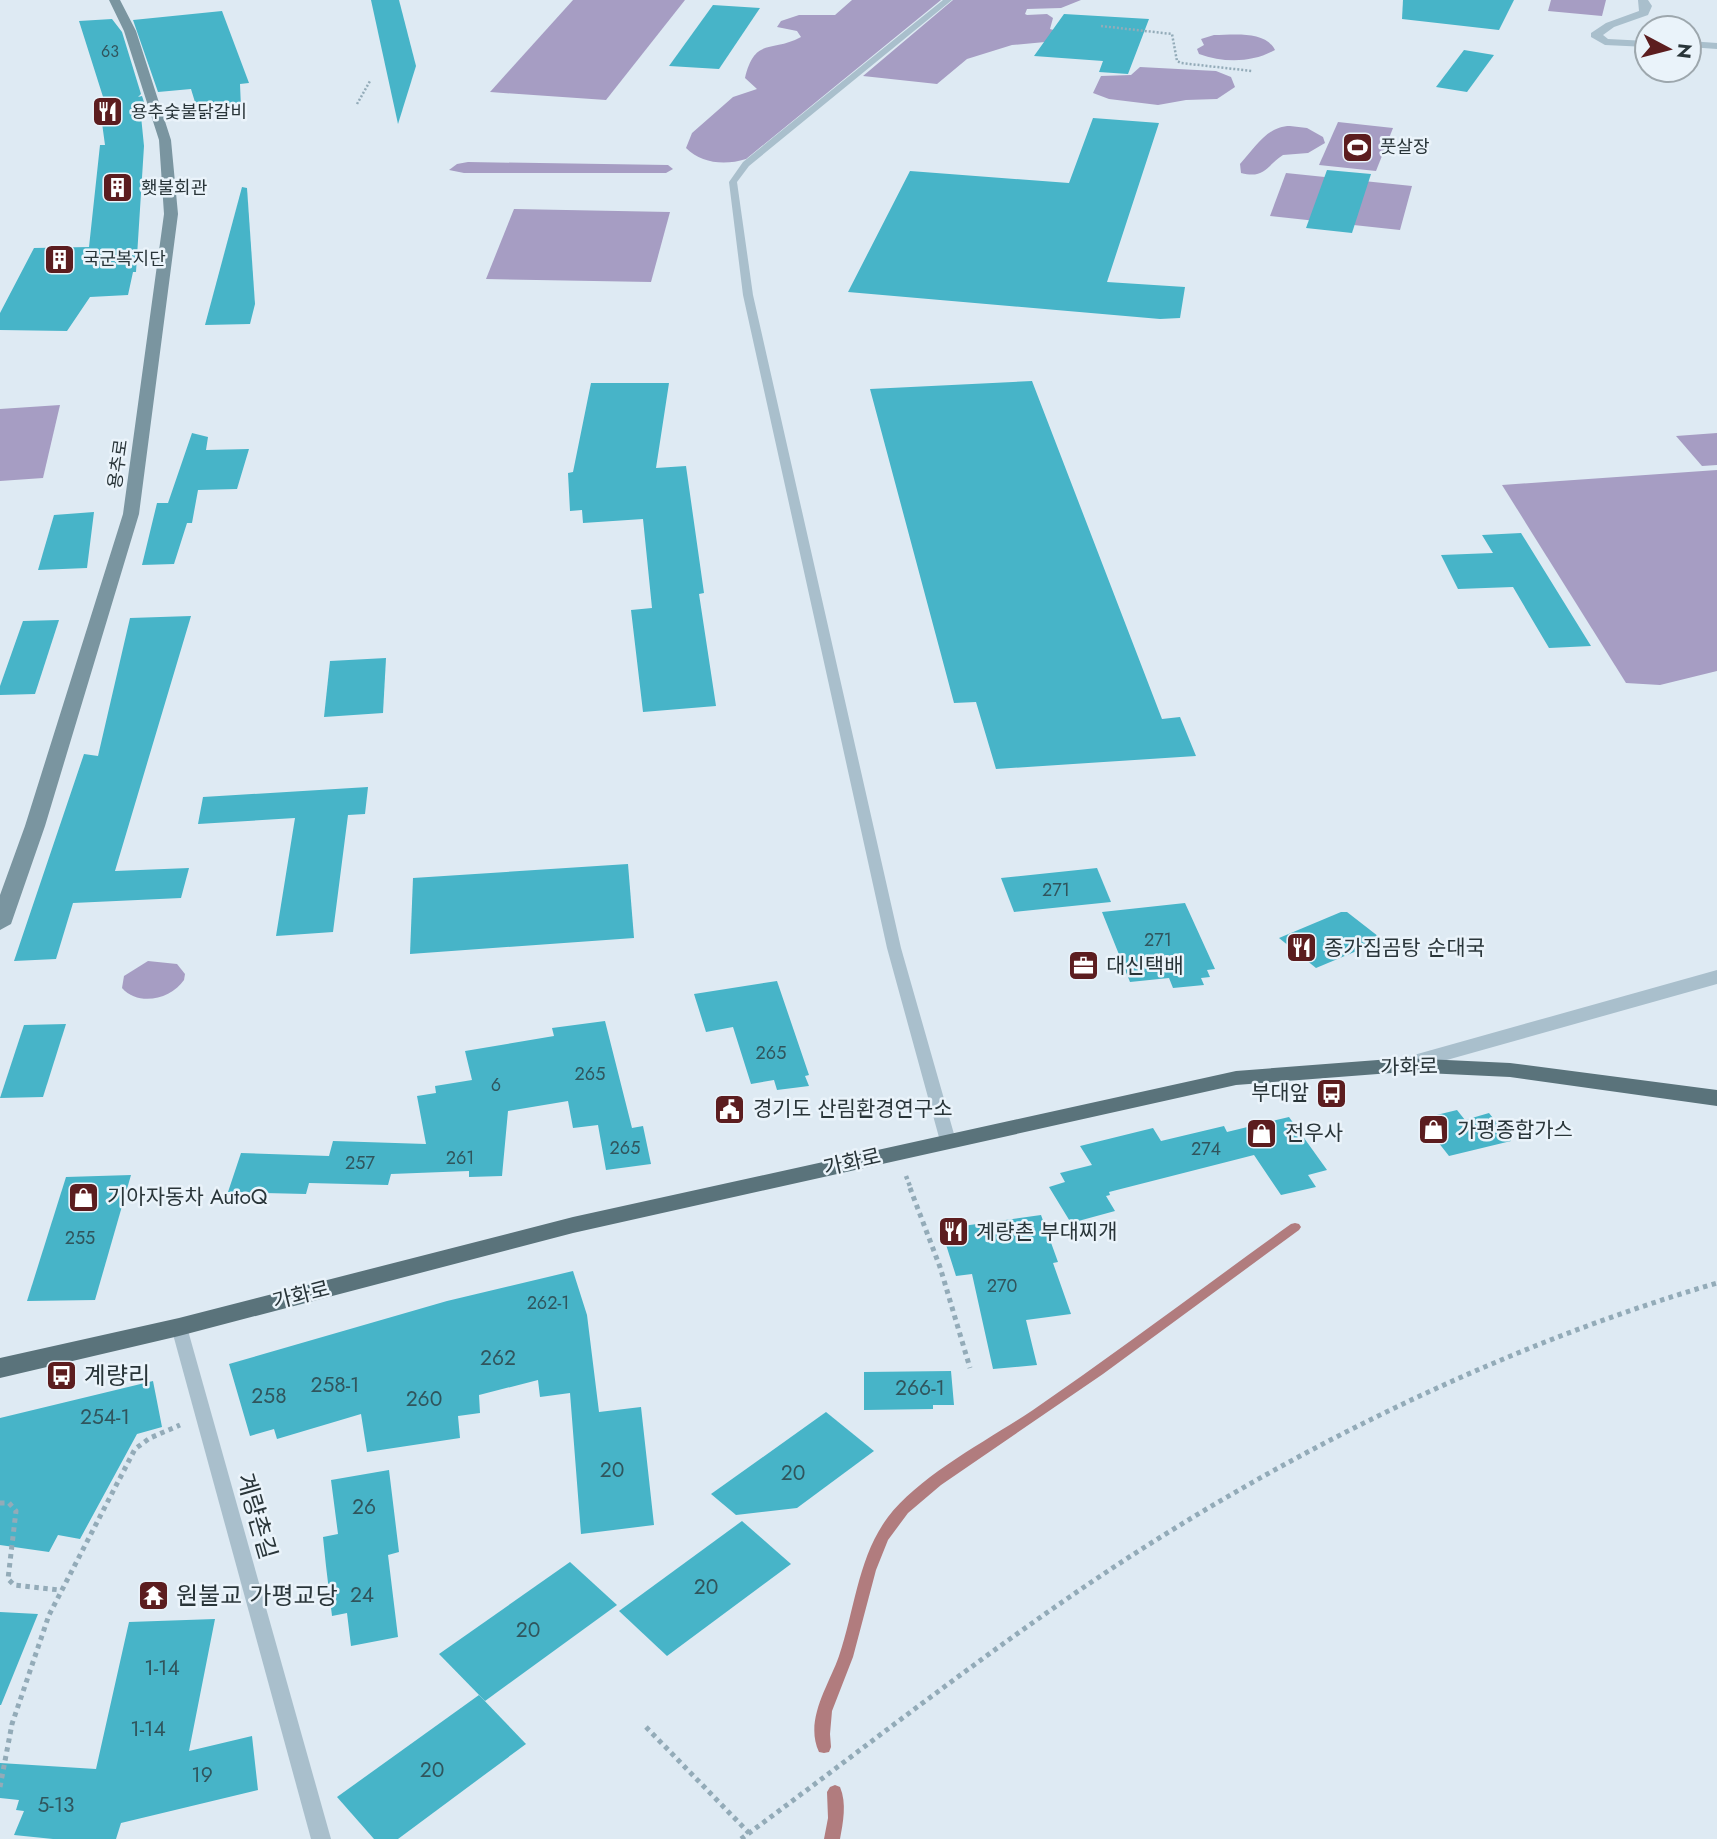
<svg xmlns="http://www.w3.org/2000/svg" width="1717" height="1839" font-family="Jost,'Noto Sans KR',sans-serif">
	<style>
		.green { fill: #a69dc3 }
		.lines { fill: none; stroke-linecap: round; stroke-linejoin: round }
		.stream { fill: #b17c7e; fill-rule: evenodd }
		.building { fill: #47b4c8 }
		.path-far2 { stroke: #93abb8; stroke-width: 2.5; stroke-dasharray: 2 2; stroke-linecap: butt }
		.path-far1 { stroke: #93abb8; stroke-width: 4.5; stroke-dasharray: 3.5 3.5; stroke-linecap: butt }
		.path { stroke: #93abb8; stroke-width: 5; stroke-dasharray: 4.5 4.5; stroke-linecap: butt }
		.lane { fill: #a9bfcc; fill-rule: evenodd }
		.street { fill: #a9bfcc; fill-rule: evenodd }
		.secondary { fill: #7a95a0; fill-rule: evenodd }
		.primary { fill: #5a737b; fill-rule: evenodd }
		.labels { text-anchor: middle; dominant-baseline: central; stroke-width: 5; stroke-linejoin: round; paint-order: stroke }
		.far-number-label { font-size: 16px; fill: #30555d }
		.far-poi-label { font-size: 18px; fill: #293539; stroke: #eaf3fa; text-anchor: start }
		.far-street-label { font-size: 18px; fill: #293539; stroke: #eaf3fa }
		.number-label { font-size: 18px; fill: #30555d }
		.poi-label { font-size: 21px; fill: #293539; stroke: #eaf3fa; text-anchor: start }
		.street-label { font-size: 21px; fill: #293539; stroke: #eaf3fa }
		.near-number-label { font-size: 21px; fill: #30555d }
		.near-poi-label { font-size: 24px; fill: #293539; stroke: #eaf3fa; text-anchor: start }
		.near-street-label { font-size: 24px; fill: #293539; stroke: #eaf3fa }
	</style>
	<rect width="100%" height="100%" fill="#deeaf3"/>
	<!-- green -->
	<g class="green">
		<path d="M 573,0 L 685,0 L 606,100 L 490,92 Z"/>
		<path d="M 852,0 L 941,0 L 746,159 C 724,166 701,163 686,148 L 692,133 L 733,97 L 757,89 L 745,78 C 755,36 772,53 801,37 L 797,31 L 777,27 L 781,21 L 799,15 L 835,15 Z"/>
		<path d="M 953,0 L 1081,0 L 1061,8 L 1027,9 L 1025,14 L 1027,15 L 1047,14 L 1053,18 L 1050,29 L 1057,31 L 1045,42 L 1012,45 L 967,59 L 937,84 L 863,76 Z"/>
		<path d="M 1551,0 L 1606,0 L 1602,16 L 1548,11 Z"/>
		<path d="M 1214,35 C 1233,35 1265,30 1275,50 C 1252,63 1224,63 1199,54 L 1197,49 L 1204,45 L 1201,39 Z"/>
		<path d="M 1140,67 L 1216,71 L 1231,77 L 1235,87 L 1217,99 L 1186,100 L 1158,105 L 1109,99 L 1093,93 L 1101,76 L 1131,75 Z"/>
		<path d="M 1338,122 L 1393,128 L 1376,171 L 1319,165 Z"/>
		<path d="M 1290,126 L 1307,128 L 1323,137 L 1325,143 L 1308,153 L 1283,155 C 1266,166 1265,179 1241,173 L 1240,164 C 1255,148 1267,126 1290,126 Z"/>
		<path d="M 468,162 L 668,165 L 673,169 L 666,173 L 464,173 L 449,170 L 457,164 Z"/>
		<path d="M 1286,173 L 1412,186 L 1400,230 L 1270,216 Z"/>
		<path d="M 514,209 L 670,212 L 651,282 L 486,279 Z"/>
		<path d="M 60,405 L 43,478 L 0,481 L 0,409 Z"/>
		<path d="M 1717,433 L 1717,465 L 1702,466 L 1676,436 Z"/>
		<path d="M 1717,470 L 1717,671 L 1660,685 L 1626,683 L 1502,485 Z"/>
		<path d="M 148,961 L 177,964 L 185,974 L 184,980 C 171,999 139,1007 122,988 L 124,976 Z"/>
	</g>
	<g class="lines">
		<!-- stream -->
		<g class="stream">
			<path d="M 1295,1223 L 1299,1224 L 1301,1227 L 1299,1230 L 1103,1374 L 941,1485 L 908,1513 L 888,1540 L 876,1570 L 853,1657 L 832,1711 L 830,1734 L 831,1747 L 829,1752 L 824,1753 L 819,1752 C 804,1720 829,1685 839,1656 C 855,1609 858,1557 888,1517 C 920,1475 988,1440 1033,1410 C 1120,1350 1205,1286 1291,1224 Z"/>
			<path d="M 835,1785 L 840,1787 C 847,1803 843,1823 840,1839 L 824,1839 L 828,1818 L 827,1792 L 830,1787 Z"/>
		</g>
	</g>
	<!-- building -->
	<g class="building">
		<path d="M 371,0 L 399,0 L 416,66 L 398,124 Z"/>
		<path d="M 1403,0 L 1514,0 L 1499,30 L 1402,19 Z"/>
		<path d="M 713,5 L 760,8 L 719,69 L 669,66 Z"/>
		<path d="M 222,11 L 249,83 L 240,84 L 241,108 L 198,112 L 191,89 L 158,92 L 133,20 Z"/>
		<path d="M 1064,14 L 1149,19 L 1128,74 L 1099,72 L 1103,61 L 1034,56 Z"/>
		<path d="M 112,19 L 122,32 L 141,94 L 138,97 L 142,96 L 144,102 L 140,106 L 144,146 L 136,272 L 133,272 L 128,295 L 90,297 L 67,331 L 0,330 L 0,313 L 34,248 L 89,247 L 100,145 L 105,145 L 99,101 L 104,100 L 79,21 Z"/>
		<path d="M 1464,50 L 1494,55 L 1467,92 L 1436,87 Z"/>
		<path d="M 1093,118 L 1159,123 L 1107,282 L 1185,287 L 1180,318 L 1160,319 L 848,292 L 910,171 L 1069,183 Z"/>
		<path d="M 1327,170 L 1371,174 L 1352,233 L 1306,228 Z"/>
		<path d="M 242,187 L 247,188 L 255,304 L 250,324 L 205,325 Z"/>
		<path d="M 1032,381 L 1162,719 L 1180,717 L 1196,756 L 996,769 L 976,702 L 954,703 L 870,389 Z"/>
		<path d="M 591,383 L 669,383 L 656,468 L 686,466 L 704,593 L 699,594 L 716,706 L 643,712 L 631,610 L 652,608 L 643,519 L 583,523 L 582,510 L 570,511 L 568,473 L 573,472 Z"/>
		<path d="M 192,433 L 208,437 L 206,450 L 249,449 L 237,489 L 198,490 L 192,523 L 187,523 L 174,564 L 142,565 L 157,503 L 168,503 Z"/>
		<path d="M 94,512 L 87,568 L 38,570 L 54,515 Z"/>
		<path d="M 1521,533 L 1591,646 L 1549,648 L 1513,587 L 1458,589 L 1441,555 L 1493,553 L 1482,535 Z"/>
		<path d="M 191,616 L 115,871 L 189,868 L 181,898 L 73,903 L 56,959 L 14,961 L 84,754 L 98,756 L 130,618 Z"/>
		<path d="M 59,620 L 35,694 L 0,695 L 0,686 L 23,621 Z"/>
		<path d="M 386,658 L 383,713 L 324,717 L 330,661 Z"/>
		<path d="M 368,787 L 365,814 L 348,815 L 333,932 L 276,936 L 295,818 L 198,824 L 203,797 Z"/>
		<path d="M 628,864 L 634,938 L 410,954 L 413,878 Z"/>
		<path d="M 1097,868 L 1111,902 L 1014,912 L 1001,878 Z"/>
		<path d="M 1185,903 L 1215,969 L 1207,970 L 1210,977 L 1201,978 L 1204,985 L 1173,988 L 1169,978 L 1130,982 L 1102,912 Z"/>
		<path d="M 1341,912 L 1347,912 L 1383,940 L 1316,968 L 1279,938 Z"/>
		<path d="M 777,981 L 809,1075 L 805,1076 L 809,1086 L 777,1090 L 774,1080 L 751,1084 L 733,1027 L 706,1032 L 694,994 Z"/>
		<path d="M 605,1021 L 632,1128 L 643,1126 L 651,1164 L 606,1170 L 598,1125 L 573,1128 L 568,1101 L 508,1111 L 502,1176 L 469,1177 L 469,1171 L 391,1174 L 388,1185 L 309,1183 L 306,1194 L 228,1192 L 241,1153 L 329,1156 L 333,1141 L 426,1144 L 417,1096 L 436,1093 L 435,1086 L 472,1080 L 465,1051 L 554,1036 L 552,1028 Z"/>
		<path d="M 66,1024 L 43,1097 L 0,1098 L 24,1025 Z"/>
		<path d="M 1457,1110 L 1465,1120 L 1489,1113 L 1511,1141 L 1449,1156 L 1420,1119 Z"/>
		<path d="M 1289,1117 L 1327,1170 L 1308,1175 L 1316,1187 L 1281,1195 L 1254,1155 L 1109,1192 L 1110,1195 L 1106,1196 L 1115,1211 L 1071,1223 L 1049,1187 L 1065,1182 L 1060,1173 L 1092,1165 L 1080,1146 L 1153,1128 L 1161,1141 L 1224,1126 L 1227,1132 Z"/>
		<path d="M 131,1175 L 95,1300 L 27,1301 L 66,1177 Z"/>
		<path d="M 1041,1215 L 1058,1262 L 1053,1263 L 1071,1314 L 1026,1320 L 1037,1365 L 993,1369 L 972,1274 L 956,1276 L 941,1229 Z"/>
		<path d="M 573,1271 L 587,1315 L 599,1412 L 641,1407 L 654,1525 L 581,1534 L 570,1393 L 540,1397 L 538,1380 L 479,1395 L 480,1413 L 458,1416 L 460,1438 L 367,1452 L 361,1414 L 277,1439 L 274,1429 L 250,1436 L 229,1364 L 447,1301 Z"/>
		<path d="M 951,1371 L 954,1405 L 933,1405 L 933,1409 L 864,1410 L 864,1372 Z"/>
		<path d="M 153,1381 L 162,1427 L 137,1434 L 80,1539 L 58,1535 L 49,1552 L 0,1545 L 0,1418 Z"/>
		<path d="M 826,1412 L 874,1451 L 797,1508 L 736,1515 L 711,1494 Z"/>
		<path d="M 389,1470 L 399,1552 L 388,1555 L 398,1637 L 351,1646 L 347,1613 L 332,1616 L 326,1566 L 323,1537 L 338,1534 L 331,1480 Z"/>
		<path d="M 742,1521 L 791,1564 L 667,1656 L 619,1611 Z"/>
		<path d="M 570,1562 L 617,1605 L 485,1701 L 439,1654 Z"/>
		<path d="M 0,1612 L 38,1614 L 1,1705 L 0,1705 Z"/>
		<path d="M 215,1619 L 189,1751 L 252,1736 L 258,1790 L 121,1823 L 116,1839 L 53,1839 L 14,1835 L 24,1811 L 16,1810 L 19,1800 L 0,1798 L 0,1763 L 96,1769 L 129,1622 Z"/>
		<path d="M 479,1695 L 526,1744 L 398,1839 L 374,1839 L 337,1797 Z"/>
	</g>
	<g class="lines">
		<!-- path-far2 -->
		<g class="path-far2">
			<path d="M 1101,26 L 1172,34 L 1177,61 L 1181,63 L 1252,71"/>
			<path d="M 357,104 L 370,81"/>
		</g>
		<!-- path-far1 -->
		<path class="path-far1" d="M 906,1176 L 911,1189"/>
		<!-- path -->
		<g class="path">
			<path d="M 910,1188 L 940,1267 L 970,1368"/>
			<path d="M 0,1503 L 9,1503 L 16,1511 L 8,1579 L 14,1585 L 60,1590"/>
			<path d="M 646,1727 L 749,1833"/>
			<path d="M 0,1787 L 12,1724 L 49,1615 L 135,1449 L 150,1438 L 180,1425"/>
			<path d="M 741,1839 C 866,1747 988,1650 1117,1565 C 1300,1445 1508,1344 1717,1283"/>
		</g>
		<!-- lane -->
		<g class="lane">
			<path d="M 943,0 L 952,0 L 749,166 L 737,182 L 753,295 L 901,948 L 956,1141 L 954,1145 L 942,1145 L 940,1141 L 887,948 L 743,295 L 729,182 L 743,162 Z"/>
			<path d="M 179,1321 L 185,1323 L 187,1327 L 331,1839 L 311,1839 L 171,1327 L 173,1323 Z"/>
		</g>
		<!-- street -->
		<g class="street">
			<path d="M 1638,0 L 1648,0 L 1652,6 L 1648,15 L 1614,27 L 1603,35 L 1608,39 L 1647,41 L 1647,47 L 1605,45 L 1591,37 L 1591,33 L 1606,23 L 1639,11 Z"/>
			<path d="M 1689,41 L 1717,43 L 1717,49 L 1689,47 Z"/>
			<path d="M 1717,970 L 1717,984 L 1404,1072 L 1396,1070 L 1393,1065 L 1396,1060 Z"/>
		</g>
		<!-- secondary -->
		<path class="secondary" d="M 109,0 L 120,0 L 136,31 L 171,140 L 178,214 L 139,514 L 45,826 L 11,924 L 0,930 L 0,895 L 25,826 L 123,514 L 164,214 L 159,140 L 124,31 Z"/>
		<!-- primary -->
		<path class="primary" d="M 1404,1058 L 1510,1063 L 1717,1090 L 1717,1106 L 1510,1077 L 1404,1072 L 1236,1085 L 573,1233 L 179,1336 L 0,1378 L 0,1358 L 179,1318 L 573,1217 L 1236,1071 Z"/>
	</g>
	<!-- icons -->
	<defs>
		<symbol id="restaurant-square" viewBox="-11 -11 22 22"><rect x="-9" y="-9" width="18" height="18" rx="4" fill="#5c1d1f" stroke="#eaf3fa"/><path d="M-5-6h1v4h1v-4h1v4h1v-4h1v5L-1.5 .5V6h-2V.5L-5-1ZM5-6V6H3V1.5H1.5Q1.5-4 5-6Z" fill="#fff"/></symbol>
		<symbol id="stadium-square" viewBox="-11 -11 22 22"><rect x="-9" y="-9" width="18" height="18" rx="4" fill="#5c1d1f" stroke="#eaf3fa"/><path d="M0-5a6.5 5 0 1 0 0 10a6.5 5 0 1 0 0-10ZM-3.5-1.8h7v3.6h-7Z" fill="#fff"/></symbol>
		<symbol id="building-square" viewBox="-11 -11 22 22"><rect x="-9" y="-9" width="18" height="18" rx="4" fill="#5c1d1f" stroke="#eaf3fa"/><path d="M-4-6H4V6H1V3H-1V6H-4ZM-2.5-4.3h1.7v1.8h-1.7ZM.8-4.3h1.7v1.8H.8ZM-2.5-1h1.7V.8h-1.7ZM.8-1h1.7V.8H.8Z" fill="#fff"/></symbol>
		<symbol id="office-square" viewBox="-11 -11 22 22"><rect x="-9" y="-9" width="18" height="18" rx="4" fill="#5c1d1f" stroke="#eaf3fa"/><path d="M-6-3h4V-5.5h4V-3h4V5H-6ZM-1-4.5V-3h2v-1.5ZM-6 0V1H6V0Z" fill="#fff"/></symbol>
		<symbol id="bus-square" viewBox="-11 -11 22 22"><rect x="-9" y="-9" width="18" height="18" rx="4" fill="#5c1d1f" stroke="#eaf3fa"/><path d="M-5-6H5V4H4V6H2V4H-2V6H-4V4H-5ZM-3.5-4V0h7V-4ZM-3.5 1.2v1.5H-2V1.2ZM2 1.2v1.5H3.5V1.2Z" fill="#fff"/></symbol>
		<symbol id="civic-square" viewBox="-11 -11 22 22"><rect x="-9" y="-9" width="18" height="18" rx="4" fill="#5c1d1f" stroke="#eaf3fa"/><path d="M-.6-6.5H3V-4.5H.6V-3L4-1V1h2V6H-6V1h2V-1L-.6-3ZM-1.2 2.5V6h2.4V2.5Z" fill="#fff"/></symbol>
		<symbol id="shop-square" viewBox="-11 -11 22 22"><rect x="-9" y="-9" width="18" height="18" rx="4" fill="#5c1d1f" stroke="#eaf3fa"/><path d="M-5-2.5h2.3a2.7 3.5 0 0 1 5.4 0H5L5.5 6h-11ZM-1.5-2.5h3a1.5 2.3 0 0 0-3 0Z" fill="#fff"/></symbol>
		<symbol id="temple-square" viewBox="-11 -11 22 22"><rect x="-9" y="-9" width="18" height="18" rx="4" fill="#5c1d1f" stroke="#eaf3fa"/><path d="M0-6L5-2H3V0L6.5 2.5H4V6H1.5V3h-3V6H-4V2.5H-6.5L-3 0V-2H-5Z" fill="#fff"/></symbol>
	</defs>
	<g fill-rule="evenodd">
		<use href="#restaurant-square" x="90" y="94" width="35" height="35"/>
		<use href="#stadium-square" x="1340" y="130" width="35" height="35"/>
		<use href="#building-square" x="100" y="170" width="35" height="35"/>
		<use href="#building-square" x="42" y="242" width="35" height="35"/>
		<use href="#restaurant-square" x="1284" y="930" width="35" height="35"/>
		<use href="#office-square" x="1066" y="948" width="35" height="35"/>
		<use href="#bus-square" x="1314" y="1076" width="35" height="35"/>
		<use href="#civic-square" x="712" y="1092" width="35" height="35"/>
		<use href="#shop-square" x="1416" y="1112" width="35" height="35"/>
		<use href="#shop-square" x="1244" y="1116" width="35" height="35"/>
		<use href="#shop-square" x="66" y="1180" width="35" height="35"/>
		<use href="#restaurant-square" x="936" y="1214" width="35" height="35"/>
		<use href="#bus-square" x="44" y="1358" width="35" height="35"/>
		<use href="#temple-square" x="136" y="1578" width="35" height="35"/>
	</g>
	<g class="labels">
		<!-- far-number labels -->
		<g class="far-number-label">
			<text x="110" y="51">63</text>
		</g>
		<!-- far-poi labels -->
		<g class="far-poi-label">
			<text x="131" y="112">용추숯불닭갈비</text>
			<text x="1380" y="147">풋살장</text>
			<text x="141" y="188">횃불회관</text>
			<text x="83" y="259">국군복지단</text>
		</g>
		<!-- far-street labels -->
		<g class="far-street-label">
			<text transform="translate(118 464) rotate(-82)">용추로</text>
		</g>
		<!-- number labels -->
		<g class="number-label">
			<text x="1056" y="890">271</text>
			<text x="1158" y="940">271</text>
			<text x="771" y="1053">265</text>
			<text x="590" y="1074">265</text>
			<text x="496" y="1085">6</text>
			<text x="625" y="1148">265</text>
			<text x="1206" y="1149">274</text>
			<text x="460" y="1158">261</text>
			<text x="360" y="1163">257</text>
			<text x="80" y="1238">255</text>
			<text x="1002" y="1286">270</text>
			<text x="548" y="1303">262-1</text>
		</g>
		<!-- poi labels -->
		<g class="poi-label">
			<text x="1324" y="948">종가집곰탕 순대국</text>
			<text x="1106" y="966">대신택배</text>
			<text x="1309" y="1093" text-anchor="end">부대앞</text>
			<text x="753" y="1109">경기도 산림환경연구소</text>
			<text x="1457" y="1130">가평종합가스</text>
			<text x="1285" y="1133">전우사</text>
			<text x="107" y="1197">기아자동차 AutoQ</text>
			<text x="976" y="1232">계량촌 부대찌개</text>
		</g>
		<!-- street labels -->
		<g class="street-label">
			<text transform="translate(1409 1067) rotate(-1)">가화로</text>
			<text transform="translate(852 1162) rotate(-13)">가화로</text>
			<text transform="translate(301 1295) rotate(-14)">가화로</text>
		</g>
		<!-- near-number labels -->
		<g class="near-number-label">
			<text x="498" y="1358">262</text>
			<text x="335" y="1385">258-1</text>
			<text x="920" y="1388">266-1</text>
			<text x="269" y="1396">258</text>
			<text x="424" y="1399">260</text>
			<text x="105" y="1417">254-1</text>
			<text x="612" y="1470">20</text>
			<text x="793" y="1473">20</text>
			<text x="364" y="1507">26</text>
			<text x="706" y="1587">20</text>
			<text x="362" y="1595">24</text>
			<text x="528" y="1630">20</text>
			<text x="162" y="1668">1-14</text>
			<text x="148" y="1729">1-14</text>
			<text x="432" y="1770">20</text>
			<text x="202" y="1775">19</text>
			<text x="56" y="1805">5-13</text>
		</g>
		<!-- near-poi labels -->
		<g class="near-poi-label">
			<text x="84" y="1375">계량리</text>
			<text x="176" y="1595">원불교 가평교당</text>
		</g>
		<!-- near-street labels -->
		<g class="near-street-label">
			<text transform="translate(257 1516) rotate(74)">계량촌길</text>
		</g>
	</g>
	<!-- north arrow -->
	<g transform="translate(1668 49) rotate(97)"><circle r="33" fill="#eaf3fa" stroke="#9da7ad" stroke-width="2"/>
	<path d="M0-5L12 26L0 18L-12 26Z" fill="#5c1d1f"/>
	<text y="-10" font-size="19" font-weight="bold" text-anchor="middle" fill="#293539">N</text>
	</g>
</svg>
